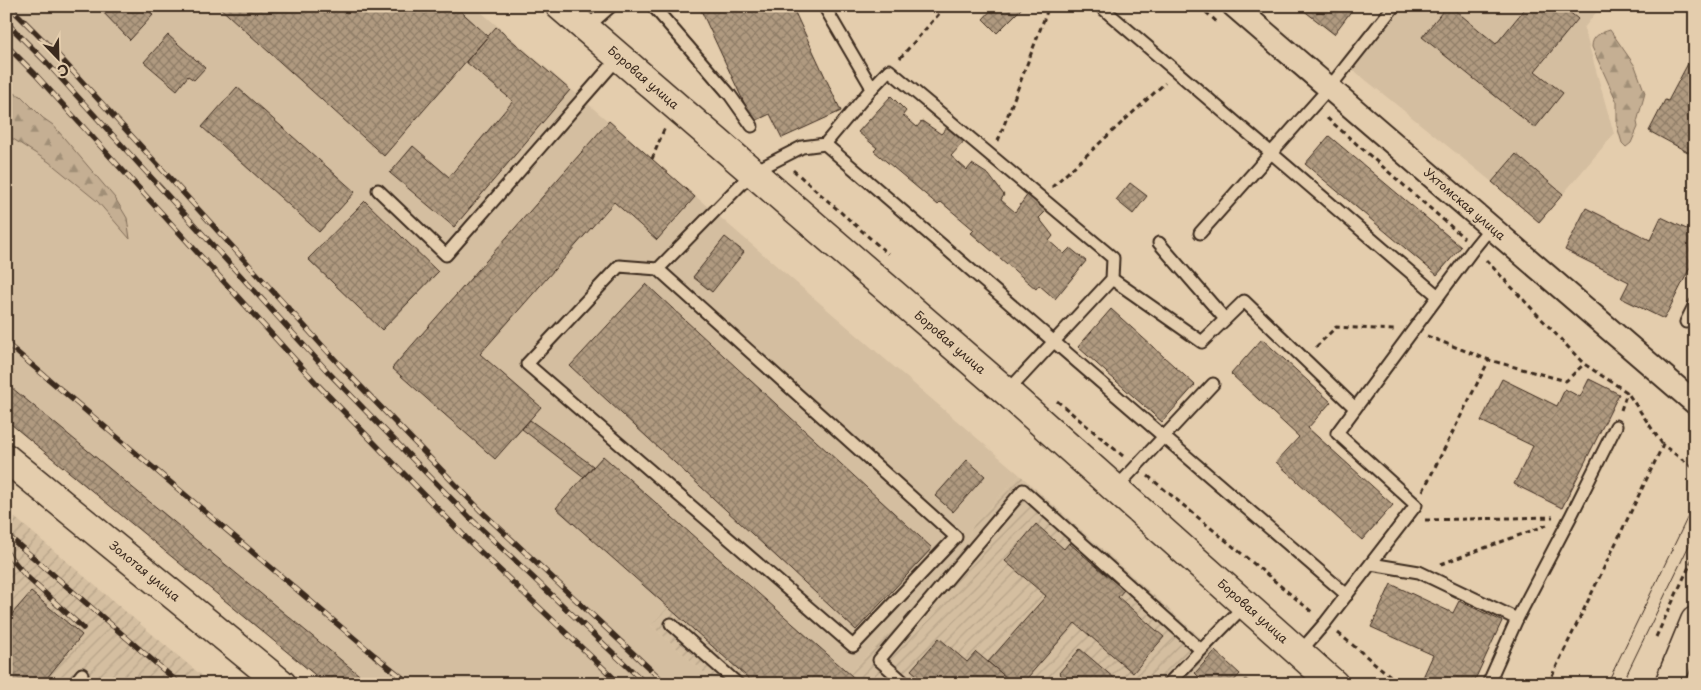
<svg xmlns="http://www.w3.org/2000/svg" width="1701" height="690" font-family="'Playpen Sans',sans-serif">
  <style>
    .built { fill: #d4bea0 }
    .industrial { fill: url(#industrial-furrows) }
    .forest { fill: url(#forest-firs); stroke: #806c58 }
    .building { fill: url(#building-cross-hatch); stroke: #3b2a1e }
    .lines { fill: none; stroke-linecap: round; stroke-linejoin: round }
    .service-casing { stroke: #3b2a1e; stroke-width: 15 }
    .minor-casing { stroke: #3b2a1e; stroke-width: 26 }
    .tertiary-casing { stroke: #3b2a1e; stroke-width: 31 }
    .secondary-casing { stroke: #3b2a1e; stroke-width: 31 }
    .path { stroke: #3b2a1e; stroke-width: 3; stroke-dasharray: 5 4; stroke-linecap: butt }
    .service { stroke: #e4cdad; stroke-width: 11 }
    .minor { stroke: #e4cdad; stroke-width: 22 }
    .tertiary { stroke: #e4cdad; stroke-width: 28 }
    .secondary { stroke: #e4cdad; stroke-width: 28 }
    .tram { stroke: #3b2a1e; stroke-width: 1 }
    .rail-casing { stroke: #3b2a1e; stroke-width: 5.5 }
    .rail { stroke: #e4cdad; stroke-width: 4; stroke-dasharray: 11; stroke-linecap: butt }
    .labels { text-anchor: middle; stroke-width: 4; stroke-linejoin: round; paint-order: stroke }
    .street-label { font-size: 12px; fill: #3b2a1e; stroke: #e4cdad }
  </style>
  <defs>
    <pattern id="industrial-furrows" width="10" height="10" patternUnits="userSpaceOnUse" patternTransform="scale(1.25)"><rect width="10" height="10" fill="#d4bea0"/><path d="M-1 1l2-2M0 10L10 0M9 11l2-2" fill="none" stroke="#b7a389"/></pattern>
    <pattern id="forest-firs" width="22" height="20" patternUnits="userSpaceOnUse" patternTransform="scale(1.25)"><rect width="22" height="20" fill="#c5af93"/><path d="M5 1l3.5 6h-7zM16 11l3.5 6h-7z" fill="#a18f77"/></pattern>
    <pattern id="building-cross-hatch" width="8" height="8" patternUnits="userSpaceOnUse" patternTransform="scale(1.25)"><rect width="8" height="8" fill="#b09a80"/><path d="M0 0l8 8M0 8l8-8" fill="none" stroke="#907e68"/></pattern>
  </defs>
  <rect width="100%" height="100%" fill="#e4cdad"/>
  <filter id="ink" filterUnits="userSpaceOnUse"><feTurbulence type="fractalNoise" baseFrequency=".02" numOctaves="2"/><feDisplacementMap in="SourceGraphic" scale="10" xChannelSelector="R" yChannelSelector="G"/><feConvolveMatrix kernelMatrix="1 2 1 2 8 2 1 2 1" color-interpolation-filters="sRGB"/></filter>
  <g filter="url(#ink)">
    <!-- built -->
    <g class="built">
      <path d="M6,6H474L1020,475L974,524L962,549L850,674L716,556L651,625L717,684H370L6,383Z"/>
      <path d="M1384,6H1601L1584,28L1614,134L1563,194L1516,154L1492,182L1341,60Z"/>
    </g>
    <!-- industrial -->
    <g class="industrial">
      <path d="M1020,475L1252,684H717L651,625L716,556L850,674L962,549L974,524Z"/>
      <path d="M6,510L172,651L212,684H6Z"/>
    </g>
    <!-- forest -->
    <g class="forest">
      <path d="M1610,30L1635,66L1645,93L1637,122L1638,127L1631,143L1626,147L1622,143L1617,126V102L1592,47C1592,36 1600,33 1610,30Z"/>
      <path d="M6,90L21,96L43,118L53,125L115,198L127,218L130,239L97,201L49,162L10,137L6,131Z"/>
    </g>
    <!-- building -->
    <g class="building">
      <path d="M97,6H143L153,15L130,40Z"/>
      <path d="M218,6H455L488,36L384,156Z"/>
      <path d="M699,6H792L841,111L782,138L770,114L753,122Z"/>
      <path d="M995,6H1024L997,33L983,19Z"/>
      <path d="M1298,6H1355L1334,34Z"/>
      <path d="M1447,6H1450L1496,44L1527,6H1562L1578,19L1535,71L1563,93L1535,128L1422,37Z"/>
      <path d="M496,27L570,90L454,227L390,173L413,146L449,177L513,101L466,62Z"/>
      <path d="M168,35L205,68L194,80L188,76L177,90L144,62Z"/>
      <path d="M1695,45V156L1649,131L1665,100L1668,101L1692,56L1689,55Z"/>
      <path d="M237,87L355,192L319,232L202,127Z"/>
      <path d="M891,96L906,111L903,115L917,127L922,121L941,134L949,125L966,139L951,156L967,170L972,164L989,175L1004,195L1001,200L1015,212L1028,194L1046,211L1039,218L1053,236L1049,241L1064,254L1070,248L1086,261L1055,299L1039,285L1036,289L971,233L974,230L941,202L938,205L874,151L877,148L858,132Z"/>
      <path d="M609,121L695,197L657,240L614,202L480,354L541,407L495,459L392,368Z"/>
      <path d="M1329,136L1461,247L1437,275L1305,164Z"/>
      <path d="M1516,154L1563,194L1539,222L1492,182Z"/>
      <path d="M1130,183L1147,196L1133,214L1116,200Z"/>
      <path d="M365,201L438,272L382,330L308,259Z"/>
      <path d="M1586,208L1650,240L1661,217L1695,233V258L1664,319L1621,298L1629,282L1565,250Z"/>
      <path d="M725,237L744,252L712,292L693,277Z"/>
      <path d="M646,284L932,548L856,630L570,366Z"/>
      <path d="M1111,309L1195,385L1162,422L1078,347Z"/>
      <path d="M1262,339L1331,402L1308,428L1393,505L1362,540L1276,462L1299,437L1231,374Z"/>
      <path d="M1502,379L1557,406L1565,389L1580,397L1589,379L1619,394L1562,508L1514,484L1533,446L1481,421Z"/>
      <path d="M6,383L370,684H326L6,420Z"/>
      <path d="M530,420L593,466L584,477L522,429Z"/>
      <path d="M603,456L716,556L861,684H755L556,508Z"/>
      <path d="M967,460L985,476L953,512L935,496Z"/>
      <path d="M1036,524L1064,549L1069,543L1124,590L1118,597L1164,637L1133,673L1075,623L1022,684H1014L988,662L1046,596L1005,561Z"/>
      <path d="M1391,584L1453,613L1459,601L1502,621L1473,684H1420L1433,655L1371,627Z"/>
      <path d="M31,592L82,635L42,684H6V621Z"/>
      <path d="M939,638L967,662L976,652L1014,684H928L911,670Z"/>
      <path d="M1080,649L1121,684H1071L1059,673Z"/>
      <path d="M1215,651L1240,674L1231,684H1206L1195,673Z"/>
      <path d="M1246,679L1252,684H1241Z"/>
    </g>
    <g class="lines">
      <!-- service casing -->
      <g class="service-casing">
        <g id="service">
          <path d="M653,6L730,95L752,126"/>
          <path d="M824,6L872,88"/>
          <path d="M1100,6L1438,296"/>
          <path d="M586,28L611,6"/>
          <path d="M825,144L1347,595"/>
          <path d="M378,190L446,255L619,57"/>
          <path d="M1200,233L1329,88L1394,6"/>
          <path d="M1159,243L1225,319"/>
          <path d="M658,269L956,537L853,646L527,364L619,266L658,269L753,172L802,147L825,144L872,88L889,70L1113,258L1112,279L1007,392"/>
          <path d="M1112,279L1202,342L1244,301L1355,408"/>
          <path d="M1686,322L1695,304"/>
          <path d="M1115,489L1213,384"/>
          <path d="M1371,564L1419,572L1517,619L1571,516L1616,426"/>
          <path d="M671,624L738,684"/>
          <path d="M1299,653L1325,623L1416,505L1337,433L1474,248L1491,227"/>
          <path d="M74,684L82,674"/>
          <path d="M906,684L879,660L1023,490L1201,650"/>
          <path d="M1168,684L1245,605"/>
          <path d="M1488,684L1517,619"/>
        </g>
      </g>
      <!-- minor casing -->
      <g class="minor-casing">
        <g id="minor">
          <path id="s1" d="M1234,6L1695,403"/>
        </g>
      </g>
      <!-- tertiary casing -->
      <g class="tertiary-casing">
        <g id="tertiary">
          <path id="s2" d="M560,6L1007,392L1334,684"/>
          <path id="s3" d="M6,458L282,684"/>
        </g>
      </g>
      <!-- secondary casing -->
      <g class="secondary-casing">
        <path id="secondary" d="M1669,684L1695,621"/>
      </g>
      <!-- path -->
      <g class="path">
        <path d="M1199,6L1217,22"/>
        <path d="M900,58L946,6"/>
        <path d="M1327,118L1464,238"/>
        <path d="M998,141L1049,6"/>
        <path d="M652,159L665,127"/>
        <path d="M793,170L888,254"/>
        <path d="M1052,187L1165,83"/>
        <path d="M1486,260L1584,364L1627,392L1663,445"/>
        <path d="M1427,336L1489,360"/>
        <path d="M1316,347L1336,327L1394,330"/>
        <path d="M1057,401L1123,456"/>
        <path d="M1621,410L1627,392"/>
        <path d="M1148,476L1312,612"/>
        <path d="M1423,491L1489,360L1566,381L1584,364"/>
        <path d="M1425,520L1553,517"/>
        <path d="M1441,564L1547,525"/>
        <path d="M1338,633L1400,684"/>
        <path d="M1656,637L1695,554"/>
        <path d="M1548,684L1663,445L1695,469"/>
      </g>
      <!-- service -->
      <use href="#service" class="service"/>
      <!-- minor -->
      <use href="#minor" class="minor"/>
      <!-- tertiary -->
      <use href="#tertiary" class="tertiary"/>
      <!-- secondary -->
      <use href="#secondary" class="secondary"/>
      <!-- tram -->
      <g class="tram">
        <path d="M1607,684L1695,502"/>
        <path d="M1622,684L1695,533"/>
      </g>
      <!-- rail casing -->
      <g class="rail-casing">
        <g id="rail">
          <path d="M9,6L57,54L339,364L481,511L666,684"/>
          <path d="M6,22L47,63L329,373L472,520L646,684"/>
          <path d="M6,45L35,74L317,384L469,541L620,684"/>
          <path d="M6,343L374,655L410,684"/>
          <path d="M6,534L180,684"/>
          <path d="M6,552L26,576L83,628"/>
        </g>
      </g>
      <!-- rail -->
      <use href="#rail" class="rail"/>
    </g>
  </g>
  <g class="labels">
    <!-- street labels -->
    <g class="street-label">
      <text dy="4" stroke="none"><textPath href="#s2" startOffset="110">Боровая улица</textPath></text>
      <text dy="4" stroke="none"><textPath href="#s1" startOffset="304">Ухтомская улица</textPath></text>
      <text dy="4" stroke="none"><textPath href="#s2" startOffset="515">Боровая улица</textPath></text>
      <text dy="4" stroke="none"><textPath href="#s3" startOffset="179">Золотая улица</textPath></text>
      <text dy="4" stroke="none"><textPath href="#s2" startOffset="920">Боровая улица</textPath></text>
    </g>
  </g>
  <!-- margin -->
  <rect width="1701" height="690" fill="none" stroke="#e4cdad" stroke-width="25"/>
  <rect x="12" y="12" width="1676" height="665" fill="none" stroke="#3b2a1e" stroke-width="2" filter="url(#ink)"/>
  <!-- north arrow -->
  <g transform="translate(58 58) rotate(157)" stroke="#e4cdad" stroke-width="4" paint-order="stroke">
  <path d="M0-4L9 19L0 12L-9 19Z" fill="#3b2a1e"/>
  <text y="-8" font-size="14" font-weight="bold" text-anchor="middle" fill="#3b2a1e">С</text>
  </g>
</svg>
